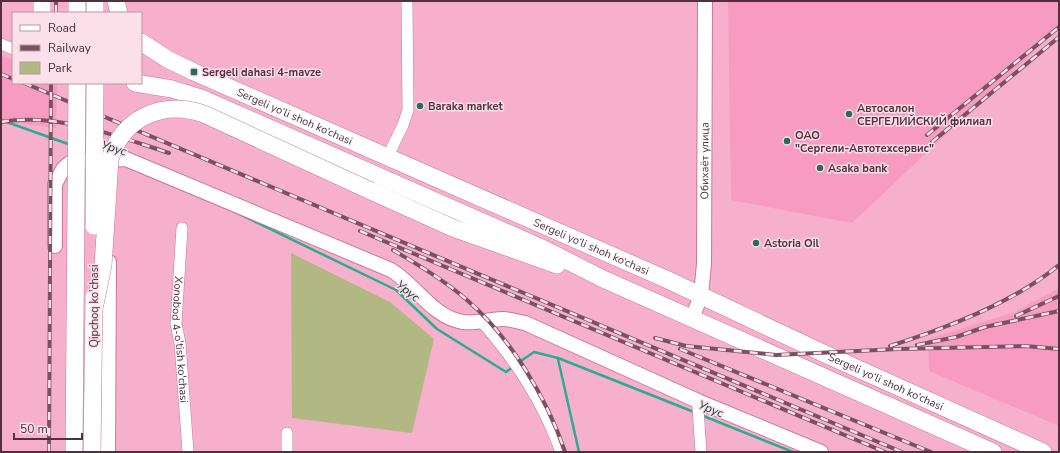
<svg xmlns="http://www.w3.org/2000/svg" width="1060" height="453" font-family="'Nunito Sans',sans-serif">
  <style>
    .built { fill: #f79bc1 }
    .green { fill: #b1b883 }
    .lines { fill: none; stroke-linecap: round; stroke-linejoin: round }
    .stream { stroke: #2bab8f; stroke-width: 2.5 }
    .minor-casing { stroke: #c9789a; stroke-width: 12 }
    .tertiary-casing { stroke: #c9789a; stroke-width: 16 }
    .primary-casing { stroke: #c9789a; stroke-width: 18 }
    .minor { stroke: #fff; stroke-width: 11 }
    .tertiary { stroke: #fff; stroke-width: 14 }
    .primary { stroke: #fff; stroke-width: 17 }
    .rail-casing { stroke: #7b5061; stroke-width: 4 }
    .rail { stroke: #fbdfe9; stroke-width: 2.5; stroke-dasharray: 8; stroke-linecap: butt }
    .primary-bridge-casing { stroke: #c9789a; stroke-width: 18; stroke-linecap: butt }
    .primary-bridge { stroke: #fff; stroke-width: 17 }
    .poi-dot { fill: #296b5a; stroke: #fbdfe9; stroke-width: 1.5 }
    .labels { text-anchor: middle; stroke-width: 3; stroke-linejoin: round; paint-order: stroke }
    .poi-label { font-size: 11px; font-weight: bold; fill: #512f3d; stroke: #fbdfe9; text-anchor: start }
    .street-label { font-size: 11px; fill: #512f3d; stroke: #fbdfe9 }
    .water-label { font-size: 12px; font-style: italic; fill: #083f33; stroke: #fbdfe9 }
  </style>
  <rect width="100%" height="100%" fill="#f6b0cb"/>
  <!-- built -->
  <g class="built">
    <path d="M728,1H1059V28L852,223L731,200Z"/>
    <path d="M1,55L13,60V83H57L56,128L9,122L1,123Z"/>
    <path d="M1059,288V426L929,371L928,339L1015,312Z"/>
  </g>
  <!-- green -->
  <path class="green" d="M291,253L390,302L434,339L412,433L292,418Z"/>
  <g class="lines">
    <!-- stream -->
    <g class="stream">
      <path d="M1,120L71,145"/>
      <path d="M233,211L396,290L437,329L506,372L513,367"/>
      <path d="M558,359L579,452"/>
      <path d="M518,363L534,352L558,358L694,412"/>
      <path d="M701,415L793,452"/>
    </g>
    <!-- minor casing -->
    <g class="minor-casing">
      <g id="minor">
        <path d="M1,44L13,49"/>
        <path d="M387,158L403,125L408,110L407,1"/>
        <path id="s1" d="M182,228L176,324L180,343L188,452"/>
        <path d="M482,322C518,364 542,400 561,452"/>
        <path d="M700,402L698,408L701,452"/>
        <path d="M287,433V452"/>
      </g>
    </g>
    <!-- tertiary casing -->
    <g class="tertiary-casing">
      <g id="tertiary">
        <path d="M55,246V184L63,169L71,162L126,159L391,270C416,285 432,317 463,322C477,324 490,319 503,319C510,319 518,322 525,323L700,402L821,452"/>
        <path id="s2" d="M692,319L701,295L704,264L705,1"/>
        <path d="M108,452L109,262"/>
      </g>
    </g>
    <!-- primary casing -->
    <g class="primary-casing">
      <g id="primary">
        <path d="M42,1V13"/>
        <path d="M116,1L119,13"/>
        <path d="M77,13V1"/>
        <path d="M95,13V1"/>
        <path id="s3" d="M141,42L169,60L194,72L668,280L825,354L1043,452"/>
        <path d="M135,83L172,89L201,98L544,249L601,278L993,452"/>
        <path d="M371,191L453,228L557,265"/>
      </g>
    </g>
    <!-- minor -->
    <use href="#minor" class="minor"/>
    <!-- tertiary -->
    <use href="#tertiary" class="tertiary"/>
    <!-- primary -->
    <use href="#primary" class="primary"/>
    <!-- rail casing -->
    <g class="rail-casing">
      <g id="rail">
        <path d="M56,13V1"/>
        <path d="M1,74L13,79"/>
        <path d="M24,83L902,452"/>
        <path d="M1,122C57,112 116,136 169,153"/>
        <path d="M927,135L1059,27"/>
        <path d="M932,142L1059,37"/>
        <path d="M360,231L885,452"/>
        <path d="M393,250C418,265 444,280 467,300C510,337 547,398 565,452"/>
        <path d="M1016,316L1059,296"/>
        <path d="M655,338L686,346L776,355L898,349L1025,346L1059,349"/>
        <path d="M917,345L956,337L985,327L1059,311"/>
        <path d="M890,346C947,328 1013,303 1059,265"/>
        <path d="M680,349L931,452"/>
        <path d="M49,452L51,83"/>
      </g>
    </g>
    <!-- rail -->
    <use href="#rail" class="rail"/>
    <!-- primary-bridge casing -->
    <g class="primary-bridge-casing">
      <g id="primary-bridge">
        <path d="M94,226L95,83"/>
        <path d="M94,309L103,266L110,159C123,117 163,100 204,114L371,191"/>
        <path d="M74,452L77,83"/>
        <path d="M92,452L94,298"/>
      </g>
    </g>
    <!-- primary-bridge -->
    <use href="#primary-bridge" class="primary-bridge"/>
  </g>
  <!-- markers -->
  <g class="poi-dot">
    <rect x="190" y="68" width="8" height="8" rx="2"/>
    <circle cx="420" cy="106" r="4"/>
    <circle cx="849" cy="114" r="4"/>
    <circle cx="787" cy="141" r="4"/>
    <circle cx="820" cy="168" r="4"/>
    <circle cx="756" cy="243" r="4"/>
  </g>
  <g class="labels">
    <!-- poi labels -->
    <g class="poi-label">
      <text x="202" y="76">Sergeli dahasi 4-mavze</text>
      <text x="428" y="110">Baraka market</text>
      <text x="857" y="112">Автосалон<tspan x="857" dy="13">СЕРГЕЛИЙСКИЙ филиал</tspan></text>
      <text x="795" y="139">ОАО<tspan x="795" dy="13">"Сергели-Автотехсервис"</tspan></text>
      <text x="828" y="172">Asaka bank</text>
      <text x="764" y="247">Astoria Oil</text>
    </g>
    <!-- street labels -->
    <g class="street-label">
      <text dy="4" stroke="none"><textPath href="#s3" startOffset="171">Sergeli yo‘li shoh ko‘chasi</textPath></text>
      <text dy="4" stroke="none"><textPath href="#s2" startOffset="160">Обихаёт улица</textPath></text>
      <text dy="4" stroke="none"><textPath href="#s3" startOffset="495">Sergeli yo‘li shoh ko‘chasi</textPath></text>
      <text transform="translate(94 306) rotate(-90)" y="4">Qipchoq ko'chasi</text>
      <text dy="4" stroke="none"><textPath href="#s1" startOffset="112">Xonobod 4-o'tish ko'chasi</textPath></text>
      <text dy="4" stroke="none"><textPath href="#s3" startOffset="819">Sergeli yo‘li shoh ko‘chasi</textPath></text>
    </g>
    <!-- water labels -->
    <g class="water-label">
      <text transform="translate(114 148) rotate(17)" y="4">Урус</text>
      <text transform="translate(408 291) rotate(39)" y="4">Урус</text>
      <text transform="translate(711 409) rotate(22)" y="4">Урус</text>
    </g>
  </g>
  <!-- border -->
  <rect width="1060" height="453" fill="none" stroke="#512f3d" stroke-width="4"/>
  <!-- legend -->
  <rect x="12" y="12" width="130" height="72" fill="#fbdfe9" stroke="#b799a4"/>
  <rect x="20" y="25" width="20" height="6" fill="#ffffff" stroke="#b799a4"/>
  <text x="48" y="32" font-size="12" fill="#512f3d">Road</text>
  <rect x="20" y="45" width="20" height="6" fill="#7b5061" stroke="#b799a4"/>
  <text x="48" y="52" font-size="12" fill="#512f3d">Railway</text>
  <rect x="20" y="62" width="20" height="12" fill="#b1b883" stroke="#b799a4"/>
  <text x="48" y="72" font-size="12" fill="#512f3d">Park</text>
  <!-- scale -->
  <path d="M14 433v6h68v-6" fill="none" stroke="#512f3d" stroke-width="2"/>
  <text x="20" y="433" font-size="12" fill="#512f3d" stroke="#fbdfe9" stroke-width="3" paint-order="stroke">50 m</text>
</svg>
